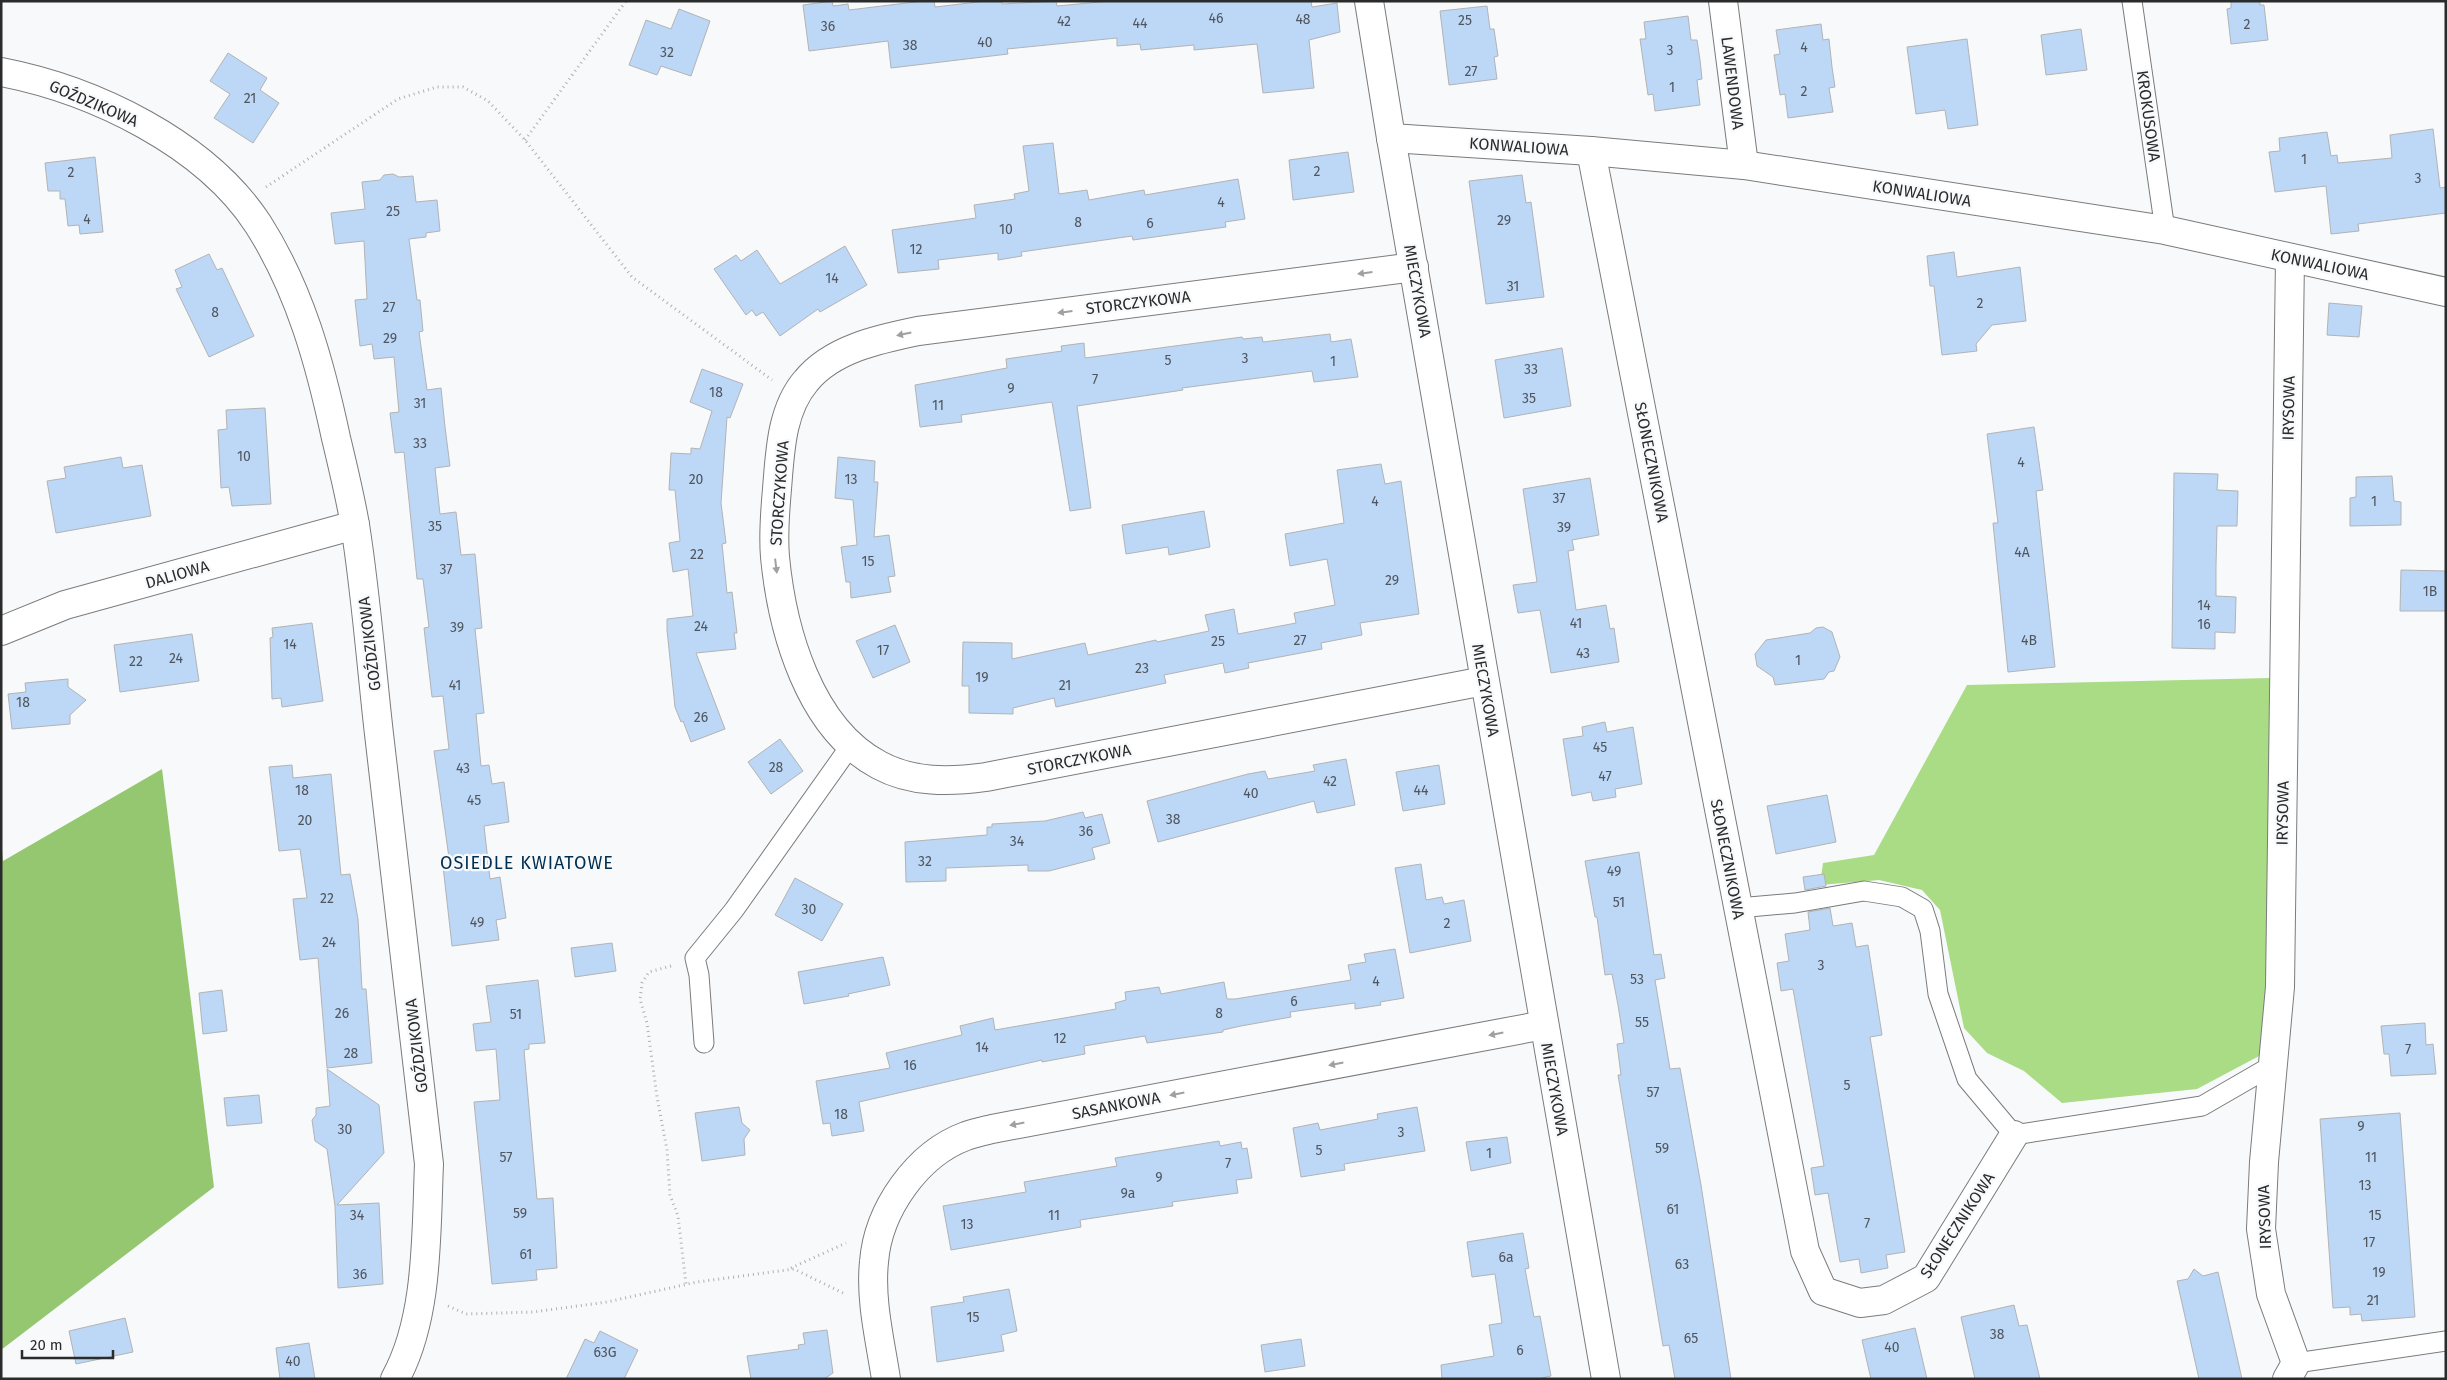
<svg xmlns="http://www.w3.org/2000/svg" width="2447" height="1380" font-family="'Fira Sans',sans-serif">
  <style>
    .green { fill: #a9dc85 }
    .forest { fill: #94c770 }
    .building { fill: #bdd7f6; stroke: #b2b3b5 }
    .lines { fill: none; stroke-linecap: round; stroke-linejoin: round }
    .lane-casing { stroke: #7a7b7c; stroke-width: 21 }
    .street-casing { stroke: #7a7b7c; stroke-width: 30 }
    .path { stroke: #afb0b1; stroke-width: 3; stroke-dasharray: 1 4; stroke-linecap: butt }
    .lane { stroke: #fff; stroke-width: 19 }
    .street { stroke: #fff; stroke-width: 28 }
    .oneway { fill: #9fa0a0 }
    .labels { text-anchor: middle; stroke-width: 4.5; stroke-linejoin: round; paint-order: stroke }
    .number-label { font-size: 14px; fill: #4f565e }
    .street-label { font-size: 16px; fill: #2a2b2b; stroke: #f8f9fb }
    .neighbourhood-label { font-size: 18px; letter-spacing: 1px; fill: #002e51; stroke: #f8f9fb }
  </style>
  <rect width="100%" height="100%" fill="#f8f9fb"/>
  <!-- green -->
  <path class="green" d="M2271,678L2269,959L2261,1055L2197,1089L2062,1103L2024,1071L1987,1053L1964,1028L1940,910L1922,890L1879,880L1820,885L1823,863L1874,855L1967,685Z"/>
  <!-- forest -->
  <path class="forest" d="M162,769L214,1187L1,1350V840L3,861Z"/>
  <!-- building -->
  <g class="building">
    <path d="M832,1L833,6L848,4L849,10L923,1H934L935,7L986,1H1002V4L1056,1L1057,6L1110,1H1311L1312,7L1337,3L1340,32L1309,40L1314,88L1263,93L1257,44L1194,50V45L1141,50L1140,44L1117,46V38L1007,49L1008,54L891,68L888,41L809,51L803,5Z"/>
    <path d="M2231,1H2260V5H2264L2268,40L2231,44L2227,9L2231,8Z"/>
    <path d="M1487,6L1490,29H1494L1498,56L1494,57L1497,79L1449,85L1440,11Z"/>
    <path d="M679,9L710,21L691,76L661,66L657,75L629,65L646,20L671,29Z"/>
    <path d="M1688,16L1691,40H1697L1700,60L1702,79L1697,80L1700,105L1655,111L1653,94L1648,95L1640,39H1646L1644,22Z"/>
    <path d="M1821,24L1823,40L1829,39L1832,67L1835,87L1829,88L1833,112L1788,118L1785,94L1780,95L1774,55L1780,54L1776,30Z"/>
    <path d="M2081,29L2087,70L2046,75L2041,35Z"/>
    <path d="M1967,39L1978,125L1948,129L1945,110L1916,114L1907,47Z"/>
    <path d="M228,53L267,78L260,90L279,103L253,143L214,118L230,94L210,81Z"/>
    <path d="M2433,129L2440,188L2446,187V213L2358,224L2359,231L2331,234L2326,186L2275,192L2269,152L2280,151L2279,138L2327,132L2331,156L2337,155L2338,163L2392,158L2390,135Z"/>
    <path d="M1053,143L1059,194L1087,190L1089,200L1144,190L1145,195L1238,179L1245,219L1225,222L1226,227L1133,240L1132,236L1021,252L1022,256L998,260V253L938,260L939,269L898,273L892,230L976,218L974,205L1015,199L1014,194L1029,191L1023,146Z"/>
    <path d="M1348,152L1354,192L1293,200L1289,160Z"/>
    <path d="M95,157L103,232L80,234L79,225L68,226L65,199H60V191H48L45,163Z"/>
    <path d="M393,174L399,177L413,176L416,202L437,200L440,231L426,233V237L409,239L417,300H420L423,331L419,332L427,390L441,388L445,427L450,466L435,468L440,514L456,512L461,555L475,554L482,628L475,629L484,713L476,714L481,766L489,765L492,784L504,782L509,822L484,826L490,879L500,877L506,918L496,920L499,940L452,946L443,866L450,865L434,751L449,749L443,696L432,697L424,628L429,627L423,579H417L404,452L395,453L390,413L399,412L394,357L374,359L372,344L360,346L355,300L367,299L364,241L335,244L331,213L365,209L362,182L380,180L384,175Z"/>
    <path d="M1522,175L1526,203L1531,202L1544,297L1486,304L1469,181Z"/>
    <path d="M845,246L867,285L820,312L818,309L780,336L763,312L756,316L752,310L746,315L714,269L736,255L741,261L757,250L780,284Z"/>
    <path d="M1954,252L1957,277L2020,267L2026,321L1992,325L1976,344L1977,351L1942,355L1934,286H1930L1927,256Z"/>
    <path d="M209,254L217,270L222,268L254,336L209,357L176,289L182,287L175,270Z"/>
    <path d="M2329,303L2362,306L2359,337L2327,335Z"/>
    <path d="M1330,334L1331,342L1351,339L1358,377L1314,382L1312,371L1182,388L1183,390L1077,406L1091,508L1070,511L1052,402L961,415L962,422L920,427L915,385L1007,368L1006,359L1062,351L1061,346L1084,343L1085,358L1242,337L1243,339L1262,337L1263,342Z"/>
    <path d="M1562,348L1571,406L1504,418L1495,360Z"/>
    <path d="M702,369L743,384L730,418L727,417L721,503L726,543L722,544L727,593L732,592L737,633H734L736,649L696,653L725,729L691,742L683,721L681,722L675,707L667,630V619L693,616L688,569L673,572L669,543L680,541L675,490H669L671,453L691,454V448L700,449L712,411L690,402Z"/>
    <path d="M265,408L271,504L232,506L229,487L221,488L218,430L227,429L226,410Z"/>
    <path d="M2034,427L2043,490L2036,491L2055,667L2008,672L1993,523H1998L1987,434Z"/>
    <path d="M121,457L123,468L142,465L151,516L56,533L47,481L66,478L64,467Z"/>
    <path d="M838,457L875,461L874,482H878L874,537L889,535L895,576L888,577L891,592L851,598L850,582H846L841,547L857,545L853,500L835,498Z"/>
    <path d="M1381,464L1385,484L1401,481L1419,614L1360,623L1362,635L1321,643L1322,649L1248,663L1249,668L1225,673L1223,663L1164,675L1166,683L1056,707L1054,698L1013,708V714L969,713V686H962L963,642L1012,643V659L1085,643L1088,655L1156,640L1157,642L1209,631L1205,615L1234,609L1238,634L1296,623L1294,613L1335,605L1327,559L1290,566L1285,534L1344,523L1337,470Z"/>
    <path d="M2174,473L2218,474L2217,490L2238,491L2237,526H2217L2216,566V596L2236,597L2235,633L2215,632V649L2172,648Z"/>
    <path d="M2392,476L2394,501L2401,502V525L2350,526V498L2356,497V477Z"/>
    <path d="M1590,478L1599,535L1572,540L1574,550L1568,551L1576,610L1606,605L1610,629L1614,628L1619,662L1551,673L1540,610L1518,613L1513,585L1537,582L1523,489Z"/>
    <path d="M1204,511L1210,547L1169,555L1168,547L1126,554L1122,525Z"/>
    <path d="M2401,570L2446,571V611H2400Z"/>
    <path d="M312,623L323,701L282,707L281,698L272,699L270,638L273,637L272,628Z"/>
    <path d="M895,625L910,662L873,678L856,641Z"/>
    <path d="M1823,627L1832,632L1840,657L1834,671L1829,672L1824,679L1775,685L1773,677L1757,666L1755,654L1766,640L1810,633L1816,628Z"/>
    <path d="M192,634L199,681L120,692L114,645Z"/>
    <path d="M68,679V687L86,700L70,715V724L12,729L8,694L26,692L25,683Z"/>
    <path d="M1605,722L1607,732L1633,727L1642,784L1615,789L1616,797L1593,801L1591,792L1572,796L1563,739L1583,736L1582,727Z"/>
    <path d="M780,739L803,771L771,794L748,762Z"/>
    <path d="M1346,759L1355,805L1317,813L1314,801L1158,842L1147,801L1248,774L1265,771L1268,779L1315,771L1313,765Z"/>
    <path d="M292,765L293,778L331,774L341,875L350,874L358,919L362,989H366L372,1063L327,1068L318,958L300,960L293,899L307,898L300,849L279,851L269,767Z"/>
    <path d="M1439,765L1445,804L1403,811L1396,772Z"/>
    <path d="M1827,795L1836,842L1776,854L1767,806Z"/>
    <path d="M1083,812L1085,818L1102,814L1110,843L1092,848L1095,859L1049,871H1028V865L946,868V881L906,882L905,842L987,835V827H992V824L1045,821Z"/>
    <path d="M1639,852L1654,955L1661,954L1665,978L1655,980L1670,1069L1680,1068L1701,1185L1731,1379H1675L1669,1345L1663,1346L1618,1075H1621L1617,1044L1624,1043L1618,1005L1612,974L1605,975L1597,917H1595L1585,861Z"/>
    <path d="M1421,864L1426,900L1442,897L1444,904L1464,900L1471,941L1410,953L1395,868Z"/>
    <path d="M1824,874L1826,886L1805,890L1803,877Z"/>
    <path d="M795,878L843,904L822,941L775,915Z"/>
    <path d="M1830,908L1833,926L1852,923L1856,947L1868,945L1882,1035L1870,1037L1905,1252L1886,1255L1888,1268L1861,1273L1859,1259L1840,1262L1828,1193L1815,1195L1811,1168L1824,1166L1793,989L1781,991L1777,963L1789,961L1785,934L1810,930L1808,912Z"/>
    <path d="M612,943L616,971L575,977L571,948Z"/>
    <path d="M1395,949L1404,998L1380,1002L1381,1005L1355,1009V1003L1290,1012L1291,1017L1241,1026L1223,1030V1032L1147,1043L1145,1036L1084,1046L1085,1054L1042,1062V1060L859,1102L864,1131L832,1136L830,1123L823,1124L816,1081L890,1068L886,1053L962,1035L960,1026L993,1018L995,1030L1116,1009L1115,1003L1126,1000L1125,992L1159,987L1161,994L1224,982L1227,999H1235L1351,980L1348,965L1366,962L1364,954Z"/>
    <path d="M883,957L890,985L848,994L849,996L804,1004L798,972Z"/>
    <path d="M538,980L545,1043L529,1044V1049L524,1050L537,1199L553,1198L557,1268L536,1270L537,1280L492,1284L474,1102L500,1100L496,1049L476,1051L473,1024L491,1022L486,986Z"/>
    <path d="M222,990L227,1031L203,1034L199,993Z"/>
    <path d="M2425,1023L2426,1045L2433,1044L2436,1074L2391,1076L2389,1054H2384L2381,1026Z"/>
    <path d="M327,1069L379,1105L384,1153L337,1205L379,1203L383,1284L338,1288L335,1206L327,1149L315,1141L312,1120L316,1115V1108L330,1106Z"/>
    <path d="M259,1095L262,1123L227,1126L224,1098Z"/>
    <path d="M739,1107L742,1123L750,1130L744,1139L745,1155L702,1161L695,1113Z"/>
    <path d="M1417,1107L1425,1151L1344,1164L1345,1170L1301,1177L1293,1128L1318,1123L1320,1130L1378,1119L1377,1114Z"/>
    <path d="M2400,1113L2415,1317L2362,1321L2361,1314L2350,1315V1307L2333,1308L2320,1119Z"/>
    <path d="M1507,1137L1511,1163L1471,1171L1466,1142Z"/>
    <path d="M1219,1141L1220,1146L1241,1142L1242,1149L1247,1148L1252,1178L1236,1180L1238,1193L1172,1202L1173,1206L1080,1220L1081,1227L951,1250L943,1206L1026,1192L1024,1182L1117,1166L1115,1158Z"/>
    <path d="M1523,1233L1529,1268L1525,1269L1534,1317L1540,1316L1551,1376L1538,1379H1442L1441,1365L1494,1356L1489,1325L1502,1323L1495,1274L1472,1277L1467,1242Z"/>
    <path d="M2194,1269L2203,1276L2218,1272L2242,1379H2199L2177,1281L2188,1279Z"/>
    <path d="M1009,1289L1017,1331L1001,1335L1004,1351L937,1362L931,1307L964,1302L963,1297Z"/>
    <path d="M2014,1305L2019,1326L2027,1325L2040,1379H1975L1961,1317Z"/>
    <path d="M125,1318L133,1352L76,1364L69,1331Z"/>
    <path d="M1915,1328L1927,1379H1871L1862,1340Z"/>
    <path d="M827,1330L833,1373L824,1379H751L747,1356L799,1349L798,1345L805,1344L803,1333Z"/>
    <path d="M600,1331L638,1350L624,1379H566L585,1339L594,1343Z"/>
    <path d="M1301,1339L1305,1366L1265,1372L1261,1345Z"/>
    <path d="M309,1343L315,1379H280L276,1348Z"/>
  </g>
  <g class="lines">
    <!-- lane casing -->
    <g class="lane-casing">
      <g id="lane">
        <path d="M2132,1L2165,230"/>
        <path d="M1738,908L1795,903L1864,891L1902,897L1923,909L1930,931L1938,994L1967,1079L2014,1135L2202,1106L2273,1065"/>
        <path d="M704,1043L699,975L695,958L734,910L851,745"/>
        <path d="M2296,1363L2446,1341"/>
      </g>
    </g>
    <!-- street casing -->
    <g class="street-casing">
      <g id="street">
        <path d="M1369,1L1391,138L1606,1379"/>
        <path d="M1723,1L1744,165"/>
        <path d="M1,72C94,90 205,143 258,224C300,290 320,363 336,438C343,467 350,496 355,525C366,594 371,664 379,734C396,877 413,1020 429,1164C426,1232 429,1318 395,1379"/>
        <path d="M1391,138L1591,151L1744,165L2165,230L2446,292"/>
        <path d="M1591,151L1805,1251L1823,1291L1860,1303L1884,1300L1926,1278L2014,1135"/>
        <path d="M1414,267L918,331C879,339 832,349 806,381C781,410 780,453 777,489C775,511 773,534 775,557C782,630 809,728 879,765C912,783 950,782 986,777L1484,681"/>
        <path d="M1,631L65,605L355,525"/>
        <path d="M886,1379C880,1340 870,1300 874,1262C878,1210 917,1154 966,1136C975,1133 984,1131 992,1129L1544,1025"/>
        <path d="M2287,1379L2296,1363L2271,1294L2261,1229L2264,1162L2280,987L2290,258"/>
      </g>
    </g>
    <!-- path -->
    <g class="path">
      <path d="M525,140L626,1"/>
      <path d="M266,187L398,99L437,87H463L488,101L525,140L632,277L772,380"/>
      <path d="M671,966L649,972L642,983L640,999L647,1023L657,1097L667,1150L670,1195L678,1216L686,1284"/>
      <path d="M791,1268L846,1243"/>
      <path d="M448,1306L466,1314L533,1312L607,1302L697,1282L794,1269L845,1294"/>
    </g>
    <!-- lane -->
    <use href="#lane" class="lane"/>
    <!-- street -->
    <use href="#street" class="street"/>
  </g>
  <!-- one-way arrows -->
  <defs><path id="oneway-solid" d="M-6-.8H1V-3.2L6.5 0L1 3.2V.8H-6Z" transform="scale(1.25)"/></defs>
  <g class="oneway">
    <use href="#oneway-solid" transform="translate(1365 273) rotate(173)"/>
    <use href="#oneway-solid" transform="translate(1065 312) rotate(173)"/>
    <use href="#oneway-solid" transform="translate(904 334) rotate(168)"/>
    <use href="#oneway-solid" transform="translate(776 566) rotate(83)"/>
    <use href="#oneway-solid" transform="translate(1496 1034) rotate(169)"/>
    <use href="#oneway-solid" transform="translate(1336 1064) rotate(169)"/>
    <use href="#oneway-solid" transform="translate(1177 1094) rotate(169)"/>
    <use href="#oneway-solid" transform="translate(1017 1124) rotate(169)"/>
  </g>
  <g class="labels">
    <!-- number labels -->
    <g class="number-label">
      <text x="1216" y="23">46</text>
      <text x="1303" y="24">48</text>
      <text x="1465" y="25">25</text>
      <text x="1064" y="26">42</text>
      <text x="1140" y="28">44</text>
      <text x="2247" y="29">2</text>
      <text x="828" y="31">36</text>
      <text x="985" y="47">40</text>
      <text x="910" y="50">38</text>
      <text x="1804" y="52">4</text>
      <text x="1670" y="55">3</text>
      <text x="667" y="57">32</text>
      <text x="1471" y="76">27</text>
      <text x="1672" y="92">1</text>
      <text x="1804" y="96">2</text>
      <text x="250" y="103">21</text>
      <text x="2304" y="164">1</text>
      <text x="1317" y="176">2</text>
      <text x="71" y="177">2</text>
      <text x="2418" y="183">3</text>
      <text x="1221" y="207">4</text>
      <text x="393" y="216">25</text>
      <text x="87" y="224">4</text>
      <text x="1504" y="225">29</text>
      <text x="1078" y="227">8</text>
      <text x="1150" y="228">6</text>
      <text x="1006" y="234">10</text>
      <text x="916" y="254">12</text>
      <text x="832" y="283">14</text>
      <text x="1513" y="291">31</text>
      <text x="1980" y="308">2</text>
      <text x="389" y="312">27</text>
      <text x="215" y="317">8</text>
      <text x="390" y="343">29</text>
      <text x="1245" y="363">3</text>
      <text x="1168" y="365">5</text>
      <text x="1333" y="366">1</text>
      <text x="1531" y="374">33</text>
      <text x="1095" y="384">7</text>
      <text x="1011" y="393">9</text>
      <text x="716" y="397">18</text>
      <text x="1529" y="403">35</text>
      <text x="420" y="408">31</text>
      <text x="938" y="410">11</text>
      <text x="420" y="448">33</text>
      <text x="244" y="461">10</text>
      <text x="2021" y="467">4</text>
      <text x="696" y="484">20</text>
      <text x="851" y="484">13</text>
      <text x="1559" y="503">37</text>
      <text x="1375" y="506">4</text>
      <text x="2374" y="506">1</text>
      <text x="435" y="531">35</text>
      <text x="1564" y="532">39</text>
      <text x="2022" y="557">4A</text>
      <text x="697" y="559">22</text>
      <text x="868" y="566">15</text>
      <text x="446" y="574">37</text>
      <text x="1392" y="585">29</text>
      <text x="2430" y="596">1B</text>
      <text x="2204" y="610">14</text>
      <text x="1576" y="628">41</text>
      <text x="2204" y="629">16</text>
      <text x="701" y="631">24</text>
      <text x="457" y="632">39</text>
      <text x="1300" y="645">27</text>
      <text x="2029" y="645">4B</text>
      <text x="1218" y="646">25</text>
      <text x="290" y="649">14</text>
      <text x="883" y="655">17</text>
      <text x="1583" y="658">43</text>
      <text x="176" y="663">24</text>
      <text x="1798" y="665">1</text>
      <text x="136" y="666">22</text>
      <text x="1142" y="673">23</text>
      <text x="982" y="682">19</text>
      <text x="455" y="690">41</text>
      <text x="1065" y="690">21</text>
      <text x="23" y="707">18</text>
      <text x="701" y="722">26</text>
      <text x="1600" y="752">45</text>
      <text x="776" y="772">28</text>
      <text x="463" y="773">43</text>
      <text x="1605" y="781">47</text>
      <text x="1330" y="786">42</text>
      <text x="302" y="795">18</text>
      <text x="1421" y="795">44</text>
      <text x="1251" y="798">40</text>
      <text x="474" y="805">45</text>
      <text x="1173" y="824">38</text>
      <text x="305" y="825">20</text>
      <text x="1086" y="836">36</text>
      <text x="1017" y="846">34</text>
      <text x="925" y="866">32</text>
      <text x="1614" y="876">49</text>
      <text x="327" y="903">22</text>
      <text x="1619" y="907">51</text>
      <text x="809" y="914">30</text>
      <text x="477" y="927">49</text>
      <text x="1447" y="928">2</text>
      <text x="329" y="947">24</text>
      <text x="1821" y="970">3</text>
      <text x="1637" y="984">53</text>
      <text x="1376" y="986">4</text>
      <text x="1294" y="1006">6</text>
      <text x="342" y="1018">26</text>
      <text x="1219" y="1018">8</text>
      <text x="516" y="1019">51</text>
      <text x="1642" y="1027">55</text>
      <text x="1060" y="1043">12</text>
      <text x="982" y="1052">14</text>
      <text x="2408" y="1054">7</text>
      <text x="351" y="1058">28</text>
      <text x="910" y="1070">16</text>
      <text x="1847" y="1090">5</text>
      <text x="1653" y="1097">57</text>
      <text x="841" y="1119">18</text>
      <text x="2361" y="1131">9</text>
      <text x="345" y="1134">30</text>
      <text x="1401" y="1137">3</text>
      <text x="1662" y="1153">59</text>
      <text x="1319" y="1155">5</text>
      <text x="1489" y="1158">1</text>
      <text x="506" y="1162">57</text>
      <text x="2371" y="1162">11</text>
      <text x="1228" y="1168">7</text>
      <text x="1159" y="1182">9</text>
      <text x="2365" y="1190">13</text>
      <text x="1128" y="1198">9a</text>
      <text x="1673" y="1214">61</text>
      <text x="520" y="1218">59</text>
      <text x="357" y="1220">34</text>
      <text x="1054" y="1220">11</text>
      <text x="2375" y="1220">15</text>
      <text x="1867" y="1228">7</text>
      <text x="967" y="1229">13</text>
      <text x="2369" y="1247">17</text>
      <text x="526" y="1259">61</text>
      <text x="1506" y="1262">6a</text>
      <text x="1682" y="1269">63</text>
      <text x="2379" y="1277">19</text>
      <text x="360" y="1279">36</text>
      <text x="2373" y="1305">21</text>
      <text x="973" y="1322">15</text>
      <text x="1997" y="1339">38</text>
      <text x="1691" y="1343">65</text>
      <text x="1892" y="1352">40</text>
      <text x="1520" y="1355">6</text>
      <text x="605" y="1357">63G</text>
      <text x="293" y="1366">40</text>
    </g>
    <!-- street labels -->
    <g class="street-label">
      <text transform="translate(1733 83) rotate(83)" y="6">LAWENDOWA</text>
      <text transform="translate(94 103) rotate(23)" y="6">GOŹDZIKOWA</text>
      <text transform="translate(2149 116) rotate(82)" y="6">KROKUSOWA</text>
      <text transform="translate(1519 146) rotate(4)" y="6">KONWALIOWA</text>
      <text transform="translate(1922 193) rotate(9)" y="6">KONWALIOWA</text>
      <text transform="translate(2320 264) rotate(12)" y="6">KONWALIOWA</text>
      <text transform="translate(1418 291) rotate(80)" y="6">MIECZYKOWA</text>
      <text transform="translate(1138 302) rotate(-7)" y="6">STORCZYKOWA</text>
      <text transform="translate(2288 408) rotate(-89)" y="6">IRYSOWA</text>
      <text transform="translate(1652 462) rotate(79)" y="6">SŁONECZNIKOWA</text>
      <text transform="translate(779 493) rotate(-86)" y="6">STORCZYKOWA</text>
      <text transform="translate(177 574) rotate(-16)" y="6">DALIOWA</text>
      <text transform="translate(369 644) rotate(-97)" y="6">GOŹDZIKOWA</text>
      <text transform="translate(1486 690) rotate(80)" y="6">MIECZYKOWA</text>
      <text transform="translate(1079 759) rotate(-11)" y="6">STORCZYKOWA</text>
      <text transform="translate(2282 813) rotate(-89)" y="6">IRYSOWA</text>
      <text transform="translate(1728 859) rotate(79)" y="6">SŁONECZNIKOWA</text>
      <text transform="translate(416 1046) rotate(-97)" y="6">GOŹDZIKOWA</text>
      <text transform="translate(1555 1089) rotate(80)" y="6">MIECZYKOWA</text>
      <text transform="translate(1116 1105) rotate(-11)" y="6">SASANKOWA</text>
      <text transform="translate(2264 1217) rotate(-92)" y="6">IRYSOWA</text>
      <text transform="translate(1957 1225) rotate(-57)" y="6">SŁONECZNIKOWA</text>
    </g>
    <!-- neighbourhood labels -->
    <g class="neighbourhood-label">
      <text x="527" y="869">OSIEDLE KWIATOWE</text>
    </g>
  </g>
  <!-- border -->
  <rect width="2447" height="1380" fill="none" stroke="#2a2b2b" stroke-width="5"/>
  <!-- scale -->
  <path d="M22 1350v8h91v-8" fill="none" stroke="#2a2b2b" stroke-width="2.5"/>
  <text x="30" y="1350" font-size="15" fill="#2a2b2b" stroke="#f8f9fb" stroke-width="4" paint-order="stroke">20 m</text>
</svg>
